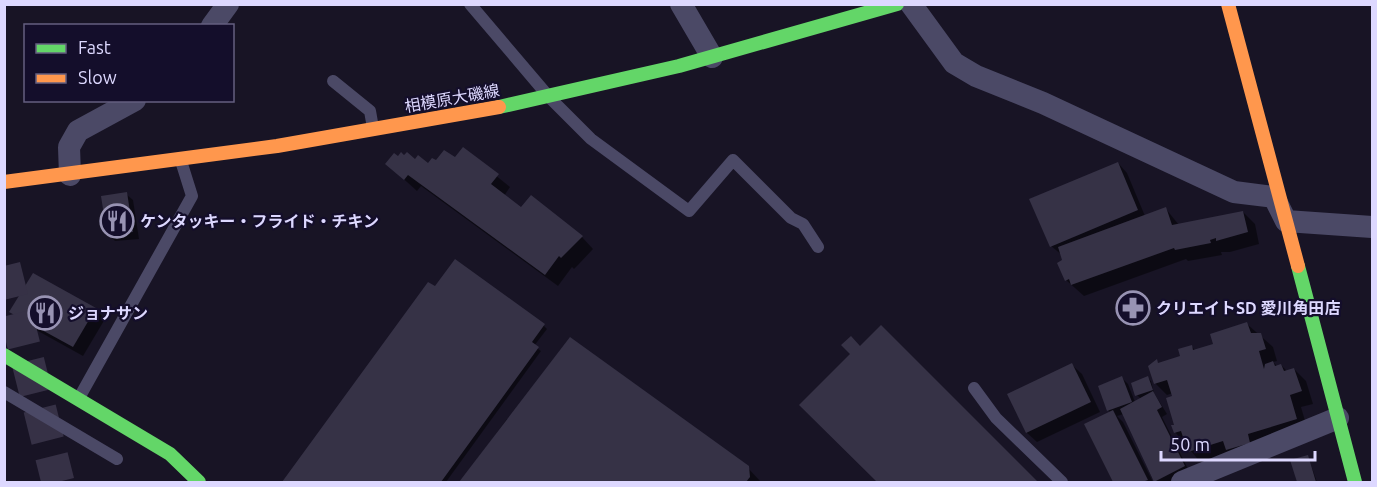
<svg xmlns="http://www.w3.org/2000/svg" width="1377" height="487" font-family="Ubuntu,'Noto Sans JP',sans-serif">
  <style>
    .shadow { fill: #0007 }
    .building { fill: #363246 }
    .lines { fill: none; stroke-linecap: round; stroke-linejoin: round }
    .highway-tunnel { stroke: #363146; stroke-width: 33; stroke-dasharray: 33 16; stroke-linecap: butt }
    .lane { stroke: #4b4966; stroke-width: 12 }
    .street { stroke: #4b4966; stroke-width: 22 }
    .fast { stroke: #63d668; stroke-width: 14 }
    .slow { stroke: #ff974d; stroke-width: 14 }
    .labels { text-anchor: middle; stroke-width: 4.5; stroke-linejoin: round; paint-order: stroke }
    .street-label { font-size: 16px; fill: #ddd8ff; stroke: #140e2b }
    .poi-label { font-size: 16px; font-weight: bold; fill: #ddd8ff; stroke: #140e2b; text-anchor: start }
  </style>
  <rect width="100%" height="100%" fill="#181425"/>
  <!-- shadow -->
  <g class="shadow">
    <path d="M463,149L510,187L504,196L522,209L582,237L593,249L578,265L574,269L572,267L558,286L421,186L417,191L387,164L415,161L428,165L455,159Z"/>
    <path d="M1118,163L1127,173L1145,216L1166,209L1179,225L1243,212L1255,224L1259,244L1230,252H1221L1222,255L1188,261L1186,259L1084,296L1066,280L1062,255L1051,246Z"/>
    <path d="M126,194L133,200L139,239L115,241L108,234Z"/>
    <path d="M429,284L544,326L547,329L534,346L541,351L446,482H284Z"/>
    <path d="M95,309L105,319L83,356L20,321L11,311Z"/>
    <path d="M1247,324L1273,347L1277,361L1273,362L1277,366L1281,365L1287,371L1294,369L1306,381L1313,404L1301,407L1308,431L1201,463L1175,432L1174,397L1173,393L1167,395L1155,383L1156,361L1159,364L1182,357L1191,346L1196,351L1215,345Z"/>
    <path d="M881,327L1036,482H880L802,405Z"/>
    <path d="M1072,365L1082,374L1100,412L1037,442L1027,433L1009,395Z"/>
    <path d="M1122,378L1128,384L1135,402L1141,399L1137,395L1148,378L1151,381L1154,393L1167,414L1162,417L1190,473L1171,482H1157L1152,478L1124,414L1117,416L1123,422L1153,482H1115L1086,425L1111,413L1108,410Z"/>
    <path d="M507,419L748,468L761,482H461Z"/>
    <path d="M1308,457L1317,482H1298L1292,461Z"/>
  </g>
  <!-- building -->
  <g class="building">
    <path d="M463,147L499,174L491,184L521,207L531,195L583,236L561,258L559,256L545,275L408,175L404,180L385,164L394,153L398,156L401,152L404,155L407,152L415,159L418,155L428,163L432,158L436,160L444,150L455,157Z"/>
    <path d="M1118,162L1138,210L1050,247L1029,199Z"/>
    <path d="M127,192L133,232L107,235L101,196Z"/>
    <path d="M1166,207L1172,225L1243,211L1248,232L1216,241V238L1210,240L1211,243L1175,250L1174,248L1071,285L1069,279L1065,281L1057,263L1062,260L1058,247Z"/>
    <path d="M455,259L545,324L532,342L539,347L441,482H282L428,282L435,286Z"/>
    <path d="M33,273L96,308L73,347L9,312Z"/>
    <path d="M1247,322L1251,333H1261L1266,349L1259,351L1264,369L1265,364L1273,361L1275,366L1281,364L1284,371L1294,368L1302,391L1290,395L1297,419L1248,434L1250,443L1226,450L1223,441L1188,452L1181,431L1174,433L1171,425H1174L1166,398L1172,396L1167,380L1154,384L1148,366L1157,359L1158,363L1180,356L1178,349L1192,345L1193,350L1213,344L1210,334Z"/>
    <path d="M881,325L1038,482H877L799,405L850,354L841,345L851,336L860,346Z"/>
    <path d="M570,337L749,466L750,477L746,482H459Z"/>
    <path d="M1072,363L1091,402L1026,433L1007,394Z"/>
    <path d="M1122,376L1132,402L1107,411L1098,386Z"/>
    <path d="M1148,376L1153,390L1135,396L1131,383Z"/>
    <path d="M1153,391L1162,407L1157,410L1185,466L1154,482L1120,409Z"/>
    <path d="M1113,410L1148,480L1142,482H1113L1084,424Z"/>
    <path d="M1308,455L1316,482H1297L1290,460Z"/>
  </g>
  <g class="lines">
    <!-- highway-tunnel -->
    <path class="highway-tunnel" d="M4,266L58,482"/>
    <!-- lane -->
    <g class="lane">
      <path d="M470,4L549,97L591,139L689,211L733,160L791,218L803,224L818,247"/>
      <path d="M333,81L370,111L373,128"/>
      <path d="M974,388L996,418L1062,482"/>
      <path d="M4,392L117,459"/>
      <path d="M79,398L192,196L181,161"/>
    </g>
    <!-- street -->
    <g class="street">
      <path d="M681,4L712,57"/>
      <path d="M911,4L954,63L976,76L1043,103L1234,192L1274,197L1286,221L1372,227"/>
      <path d="M212,26L228,4"/>
      <path d="M70,175L69,147L78,131L135,100"/>
      <path d="M1182,482L1338,418"/>
    </g>
    <!-- fast -->
    <g class="fast">
      <path d="M499,107L679,66L897,4"/>
      <path d="M1298,266L1355,482"/>
      <path d="M4,355L170,454L199,482"/>
    </g>
    <!-- slow -->
    <g class="slow">
      <path d="M1228,4L1298,266"/>
      <path d="M4,182L277,146L499,107"/>
    </g>
  </g>
  <!-- icons -->
  <defs>
    <g id="restaurant-ring" transform="scale(1.725)"><circle r="9.5" fill="#140e2b" stroke="#9893b3" stroke-width="1.5"/><path d="M-5-6h1v4h1v-4h1v4h1v-4h1v5L-1.5 .5V6h-2V.5L-5-1ZM5-6V6H3V1.5H1.5Q1.5-4 5-6Z" fill="#9893b3"/></g>
    <g id="pharmacy-ring" transform="scale(1.725)"><circle r="9.5" fill="#140e2b" stroke="#9893b3" stroke-width="1.5"/><path d="M-2-6h4v4h4v4h-4v4h-4v-4h-4v-4h4Z" fill="#9893b3"/></g>
  </defs>
  <g fill-rule="evenodd">
    <use href="#restaurant-ring" x="117" y="221"/>
    <use href="#pharmacy-ring" x="1133" y="308"/>
    <use href="#restaurant-ring" x="45" y="313"/>
  </g>
  <g class="labels">
    <!-- street labels -->
    <g class="street-label">
      <text transform="translate(452 98) rotate(-10)" y="6">相模原大磯線</text>
    </g>
    <!-- poi labels -->
    <g class="poi-label">
      <text x="140" y="227">ケンタッキー・フライド・チキン</text>
      <text x="1156" y="314">クリエイトSD 愛川角田店</text>
      <text x="68" y="319">ジョナサン</text>
    </g>
  </g>
  <!-- border -->
  <rect width="1377" height="487" fill="none" stroke="#ddd8ff" stroke-width="12"/>
  <!-- legend -->
  <rect x="24" y="24" width="210" height="78" fill="#140e2b" stroke="#645f80" stroke-width="1.5"/>
  <rect x="36" y="44" width="30" height="9" fill="#63d668" stroke="#645f80" stroke-width="1.5"/>
  <text x="78" y="54" font-size="18" fill="#ddd8ff">Fast</text>
  <rect x="36" y="74" width="30" height="9" fill="#ff974d" stroke="#645f80" stroke-width="1.5"/>
  <text x="78" y="84" font-size="18" fill="#ddd8ff">Slow</text>
  <!-- scale -->
  <path d="M1161 451v9h154v-9" fill="none" stroke="#ddd8ff" stroke-width="3"/>
  <text x="1170" y="451" font-size="18" fill="#ddd8ff" stroke="#140e2b" stroke-width="4.5" paint-order="stroke">50 m</text>
</svg>
